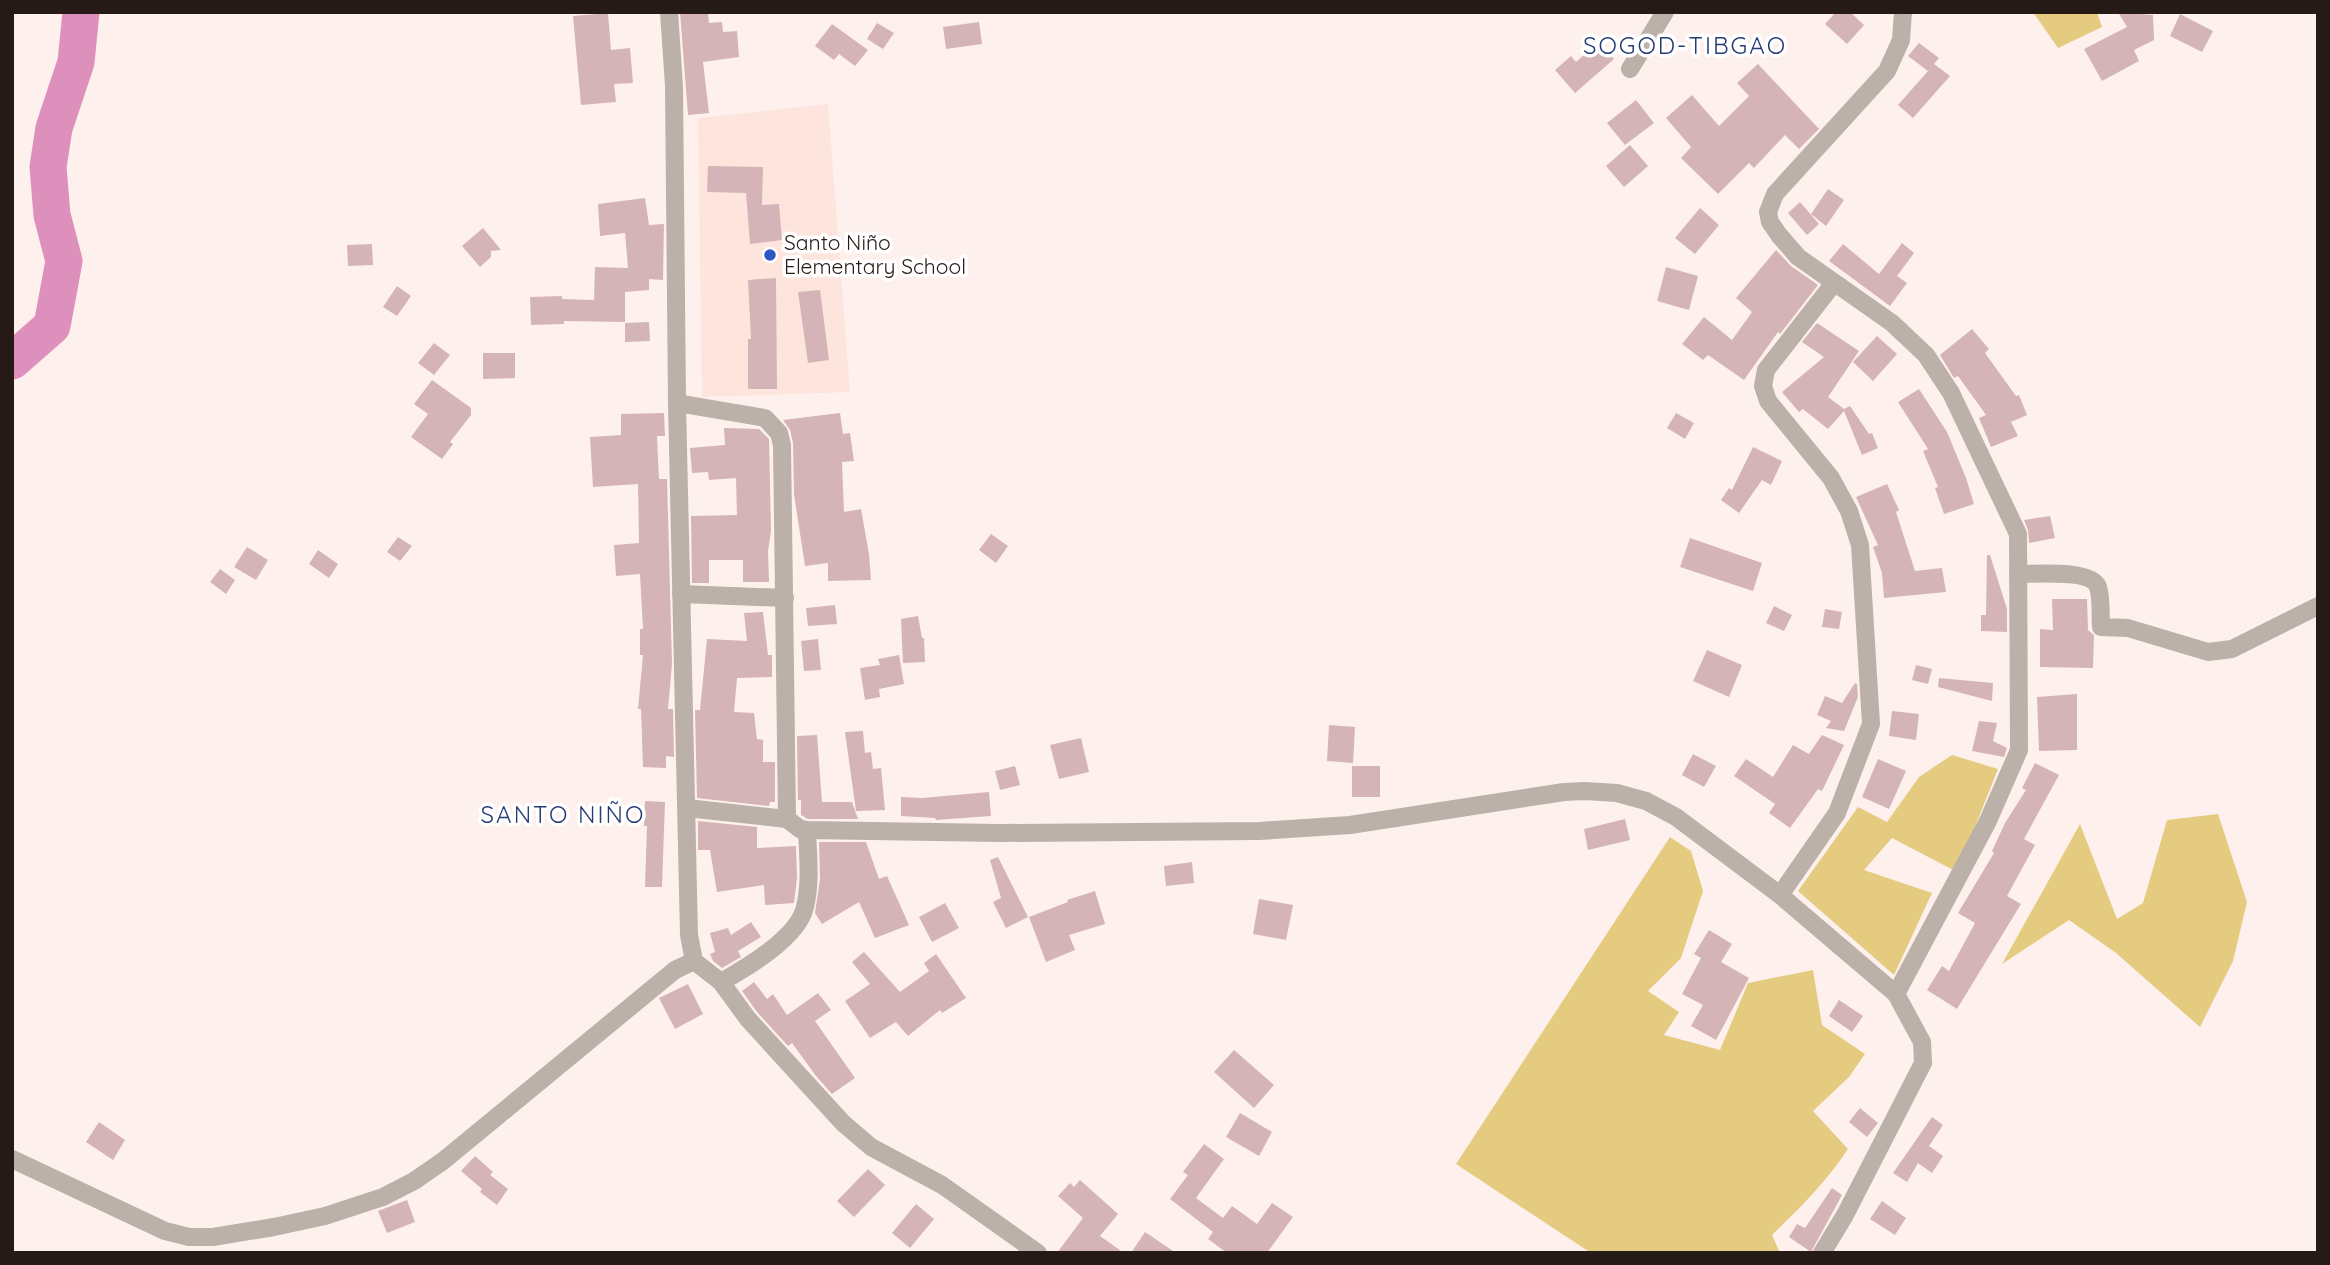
<svg xmlns="http://www.w3.org/2000/svg" width="2330" height="1265" font-family="Quicksand,sans-serif">
  <style>
    .built { fill: #fde5dd }
    .green { fill: #e5cb7f }
    .lines { fill: none; stroke-linecap: round; stroke-linejoin: round }
    .river { stroke: #dd90bc; stroke-width: 37 }
    .building { fill: #d5b4b7 }
    .street { stroke: #bbb1a8; stroke-width: 18 }
    .poi-dot { fill: #3056c6; stroke: #fff; stroke-width: 2.5 }
    .labels { text-anchor: middle; stroke-width: 7; stroke-linejoin: round; paint-order: stroke }
    .poi-label { font-size: 21px; fill: #261a17; stroke: #fff; text-anchor: start }
    .quarter-label { font-size: 24px; letter-spacing: 2px; fill: #253b73; stroke: #fff }
  </style>
  <rect width="100%" height="100%" fill="#fef1ed"/>
  <!-- built -->
  <path class="built" d="M828,104L850,392L702,397L698,118Z"/>
  <!-- green -->
  <g class="green">
    <path d="M2033,12H2097L2102,27L2058,48Z"/>
    <path d="M1952,755L1998,769L1957,872L1892,838L1864,870L1932,893L1894,975L1798,891L1858,807L1887,822L1919,777Z"/>
    <path d="M2218,814L2247,902L2233,961L2200,1027L2116,953L2069,920L2002,964L2080,824L2117,919L2143,903L2167,820Z"/>
    <path d="M1670,837L1691,851L1703,891L1681,958L1648,991L1679,1012L1664,1035L1720,1050L1748,983L1813,970L1822,1025L1865,1054L1849,1077L1813,1111L1848,1149C1826,1182 1800,1208 1772,1235L1780,1253H1591L1456,1164Z"/>
  </g>
  <g class="lines">
    <!-- river -->
    <path class="river" d="M12,361L52,326L64,261L52,215L48,167L54,128L76,62L81,12"/>
  </g>
  <!-- building -->
  <g class="building">
    <path d="M680,12H708L709,23L722,22L723,32L737,31L739,57L703,62L709,113L688,115Z"/>
    <path d="M1836,12H1850L1864,25L1847,44L1825,24Z"/>
    <path d="M2118,12L2153,15L2154,40L2134,50L2139,61L2102,81L2084,49L2127,27Z"/>
    <path d="M608,13L611,50L630,48L633,83L614,84L616,102L581,105L573,16Z"/>
    <path d="M2180,14L2213,31L2202,52L2170,36Z"/>
    <path d="M979,22L982,44L946,49L943,27Z"/>
    <path d="M877,23L894,33L883,49L867,39Z"/>
    <path d="M832,24L868,50L855,66L839,54L834,60L815,46Z"/>
    <path d="M1599,42L1614,59L1575,93L1555,70L1571,56L1576,62Z"/>
    <path d="M1919,43L1939,58L1934,64L1950,76L1913,118L1898,105L1928,71L1908,56Z"/>
    <path d="M1758,64L1819,129L1799,149L1785,135L1754,168L1749,163L1718,194L1681,158L1691,147L1666,118L1692,95L1719,126L1749,96L1737,83Z"/>
    <path d="M1636,100L1654,123L1625,145L1607,123Z"/>
    <path d="M1630,145L1648,166L1624,187L1606,166Z"/>
    <path d="M708,166L763,167L762,205L779,204L782,240L750,244L746,193L707,192Z"/>
    <path d="M1828,189L1844,200L1826,226L1811,214Z"/>
    <path d="M645,198L649,225L664,224L663,280L649,279V290L625,292V322L564,321V324L531,325L530,297L562,296V299L594,300L595,267L628,268L625,233L600,236L598,204Z"/>
    <path d="M1800,202L1819,224L1807,235L1788,213Z"/>
    <path d="M1700,208L1719,225L1695,254L1675,238Z"/>
    <path d="M483,228L501,250L491,251V257L480,267L462,246Z"/>
    <path d="M1902,243L1914,253L1897,276L1907,283L1890,306L1829,261L1843,244L1879,274Z"/>
    <path d="M372,244L373,265L348,266L347,245Z"/>
    <path d="M1776,250L1791,266L1818,285L1780,334L1778,332L1744,380L1708,355L1703,360L1682,344L1704,317L1732,340L1752,312L1736,298Z"/>
    <path d="M1666,267L1698,276L1689,310L1657,301Z"/>
    <path d="M776,278L777,389H748V339H751L748,280Z"/>
    <path d="M397,286L411,296L397,316L383,307Z"/>
    <path d="M820,290L829,360L808,363L798,292Z"/>
    <path d="M649,322L650,341L625,342V323Z"/>
    <path d="M1817,323L1859,351L1828,397L1844,409L1850,406L1869,434L1872,433L1878,448L1862,455L1844,411L1828,429L1803,409L1799,412L1782,392L1824,357L1802,342Z"/>
    <path d="M1972,329L1989,349L1985,353L2016,396L2019,395L2027,415L2011,422L2018,436L1991,447L1979,418L1986,415L1958,376L1954,378L1940,355Z"/>
    <path d="M1877,336L1897,354L1873,381L1853,362Z"/>
    <path d="M434,343L450,355L434,375L418,363Z"/>
    <path d="M483,353H515V378L483,379Z"/>
    <path d="M432,380L471,408V415L450,442L453,444L442,459L411,437L428,414L414,404Z"/>
    <path d="M1919,389L1947,432L1966,478L1974,504L1944,514L1935,488L1938,487L1923,451L1928,449L1898,402Z"/>
    <path d="M664,413L665,436H657L659,479H667L672,664L668,709H673L674,757L666,756V768L643,767L641,709H638L643,655H640V629H643L640,574L616,576L614,545L639,543L638,484L593,487L590,437L621,435V414Z"/>
    <path d="M840,413L843,434L850,433L854,461L842,462L844,512L861,509L869,554L871,580L828,581V563L805,566L794,494L793,443L790,430L783,420Z"/>
    <path d="M1676,413L1694,423L1685,439L1667,428Z"/>
    <path d="M724,428L759,429L769,439L771,531L768,551L769,582H743V560H709V583H692L691,516L737,515L736,478L709,480L708,472L692,473L690,448L725,445Z"/>
    <path d="M1753,447L1782,461L1771,485L1762,480L1739,513L1721,500L1729,488L1732,490Z"/>
    <path d="M1887,484L1899,510L1896,512L1915,571L1942,568L1946,592L1884,598L1882,573L1873,547L1878,545L1856,497Z"/>
    <path d="M2050,516L2055,538L2029,543L2028,530L2024,520Z"/>
    <path d="M991,534L1008,546L996,563L979,550Z"/>
    <path d="M398,537L412,546L400,561L387,552Z"/>
    <path d="M1690,538L1762,563L1753,591L1680,567Z"/>
    <path d="M247,547L268,560L256,580L234,567Z"/>
    <path d="M318,550L338,564L329,578L309,564Z"/>
    <path d="M1987,555H1990L2007,609V632L1981,631V615H1986Z"/>
    <path d="M220,569L235,580L226,594L210,582Z"/>
    <path d="M2052,599H2087L2088,630L2094,635L2093,668L2040,667V629L2053,630Z"/>
    <path d="M835,605L837,624L808,626L806,608Z"/>
    <path d="M1774,606L1792,615L1784,631L1766,623Z"/>
    <path d="M1825,609L1842,612L1839,629L1822,627Z"/>
    <path d="M763,612L768,655H772V677L737,678L734,712L754,713L757,739L763,740V762H775V802H770L769,806L697,798L695,710H700L707,639L747,641L744,613Z"/>
    <path d="M918,616L922,638H924L925,662L903,663L901,619Z"/>
    <path d="M818,639L821,670L804,671L801,641Z"/>
    <path d="M1707,650L1742,665L1729,697L1693,681Z"/>
    <path d="M899,655L904,684L879,689L880,697L865,700L860,668L880,665L878,659Z"/>
    <path d="M1916,665L1932,669L1928,684L1912,680Z"/>
    <path d="M1939,678L1993,683L1992,701L1938,687Z"/>
    <path d="M1855,683L1857,684L1858,697L1844,731L1826,728L1831,721L1817,715L1825,696L1842,703Z"/>
    <path d="M2077,694V750L2039,751L2037,697Z"/>
    <path d="M1892,711L1919,714L1916,740L1889,736Z"/>
    <path d="M1979,721L1997,723L1993,741L2007,748L2004,757L1972,751Z"/>
    <path d="M1329,725L1355,727L1353,763L1327,761Z"/>
    <path d="M863,731L865,753L871,752L873,769L881,768L885,810L856,811L845,732Z"/>
    <path d="M817,735L822,802H852L858,819H808L801,815V800H798L797,736Z"/>
    <path d="M1822,735L1844,745L1822,791L1818,789L1790,828L1769,813L1775,804L1734,776L1746,759L1773,777L1793,745L1809,754Z"/>
    <path d="M1081,738L1089,772L1059,779L1050,745Z"/>
    <path d="M1693,754L1716,766L1704,787L1682,775Z"/>
    <path d="M1878,759L1906,771L1889,809L1862,797Z"/>
    <path d="M2035,763L2059,775L2024,839L2035,845L2007,896L2021,904L1957,1009L1927,990L1942,966L1949,971L1975,923L1958,913L1994,853L1992,851L2005,823L2026,790L2022,788Z"/>
    <path d="M1015,766L1020,785L1000,790L995,771Z"/>
    <rect x="1352" y="766" width="28" height="31"/>
    <path d="M989,792L991,816L936,820L935,818L901,816V797L922,798Z"/>
    <path d="M645,801L665,802L662,887H645L647,826H644Z"/>
    <path d="M1625,819L1630,840L1588,850L1584,829Z"/>
    <path d="M698,821L757,827V848L796,846L797,878L794,903L765,905L764,885L717,892L710,850H698Z"/>
    <path d="M819,842H866L879,879L887,876L909,925L875,938L859,902L822,924L815,913L820,879Z"/>
    <path d="M998,857L1028,917L1006,928L993,902L1001,898L990,860Z"/>
    <path d="M1192,862L1194,883L1166,886L1164,866Z"/>
    <path d="M1095,891L1105,924L1069,935L1075,950L1046,962L1029,917L1068,902L1067,900Z"/>
    <path d="M1259,899L1293,905L1286,940L1253,934Z"/>
    <path d="M945,903L959,928L932,942L919,917Z"/>
    <path d="M751,922L761,937L738,951L741,957L722,968L713,961L710,954L715,952L710,933L728,928L731,935Z"/>
    <path d="M1709,930L1732,944L1721,962L1749,978L1716,1040L1691,1026L1703,1005L1682,994L1701,958L1694,954Z"/>
    <path d="M864,952L900,992L929,971L924,963L936,954L966,998L942,1013L940,1010L908,1036L896,1022L870,1038L845,1001L870,984L852,962Z"/>
    <path d="M754,982L767,999L773,994L787,1015L818,993L831,1010L815,1021L855,1078L832,1094L816,1076L792,1043L788,1046L757,1012L742,991Z"/>
    <path d="M688,984L703,1014L675,1029L659,998Z"/>
    <path d="M1839,1000L1863,1016L1852,1032L1829,1016Z"/>
    <path d="M1234,1050L1274,1085L1254,1108L1214,1072Z"/>
    <path d="M1860,1108L1878,1123L1867,1137L1849,1122Z"/>
    <path d="M1240,1113L1272,1132L1259,1156L1226,1137Z"/>
    <path d="M1932,1117L1943,1125L1929,1146L1943,1156L1932,1173L1918,1163L1907,1182L1893,1173Z"/>
    <path d="M99,1122L125,1140L113,1160L86,1142Z"/>
    <path d="M1204,1144L1224,1159L1196,1198L1223,1218L1232,1206L1257,1224L1272,1203L1293,1217L1267,1253H1227L1208,1239L1213,1232L1170,1199L1188,1175L1183,1172Z"/>
    <path d="M475,1156L493,1172L490,1175L508,1189L497,1205L480,1192L482,1189L461,1171Z"/>
    <path d="M868,1169L885,1185L854,1217L837,1201Z"/>
    <path d="M1080,1180L1118,1214L1100,1236L1124,1253H1057L1083,1218L1058,1196L1070,1183L1074,1187Z"/>
    <path d="M1832,1188L1842,1195L1811,1252L1789,1237L1797,1224L1805,1228Z"/>
    <path d="M407,1200L415,1222L387,1233L378,1211Z"/>
    <path d="M1882,1201L1906,1218L1895,1235L1870,1219Z"/>
    <path d="M916,1204L934,1219L910,1248L892,1233Z"/>
    <path d="M1145,1232L1176,1253H1131Z"/>
  </g>
  <g class="lines">
    <!-- street -->
    <g class="street">
      <path d="M669,12L674,86L677,403L689,935L694,961L721,982L748,1019L843,1123L871,1147L942,1185L1038,1253"/>
      <path d="M1630,69L1665,12"/>
      <path d="M677,403L765,418L779,433L782,445L787,819"/>
      <path d="M2018,574C2035,574 2092,569 2098,587C2102,599 2100,615 2101,627L2128,628L2208,652L2232,649L2318,606"/>
      <path d="M681,594L785,598"/>
      <path d="M687,808L787,819L800,829L807,830L1000,833L1259,831L1350,825L1564,792L1585,791L1617,793L1646,801L1676,817L1780,895L1896,994L1922,1042L1923,1063L1845,1215L1822,1253"/>
      <path d="M1780,895L1837,813L1871,724L1860,545L1849,511L1831,478L1768,401L1763,386L1766,370L1834,283"/>
      <path d="M721,982C746,968 798,938 805,907C811,882 808,856 807,830"/>
      <path d="M1896,994L1988,821L2019,750L2018,534L1951,393L1926,355L1892,323L1798,257L1779,235L1770,222L1768,212L1775,194L1887,71L1901,40L1903,12"/>
      <path d="M12,1159L165,1231L189,1237H213L274,1227L325,1216L383,1197L414,1181L443,1161L675,970L694,961"/>
    </g>
  </g>
  <!-- markers -->
  <circle class="poi-dot" cx="770" cy="255" r="7"/>
  <g class="labels">
    <!-- poi labels -->
    <g class="poi-label">
      <text x="784" y="250">Santo Niño<tspan x="784" dy="24">Elementary School</tspan></text>
    </g>
    <!-- quarter labels -->
    <g class="quarter-label">
      <text x="1685" y="54">SOGOD-TIBGAO</text>
      <text x="563" y="823">SANTO NIÑO</text>
    </g>
  </g>
  <!-- border -->
  <rect width="2330" height="1265" fill="none" stroke="#261a17" stroke-width="28"/>
</svg>
